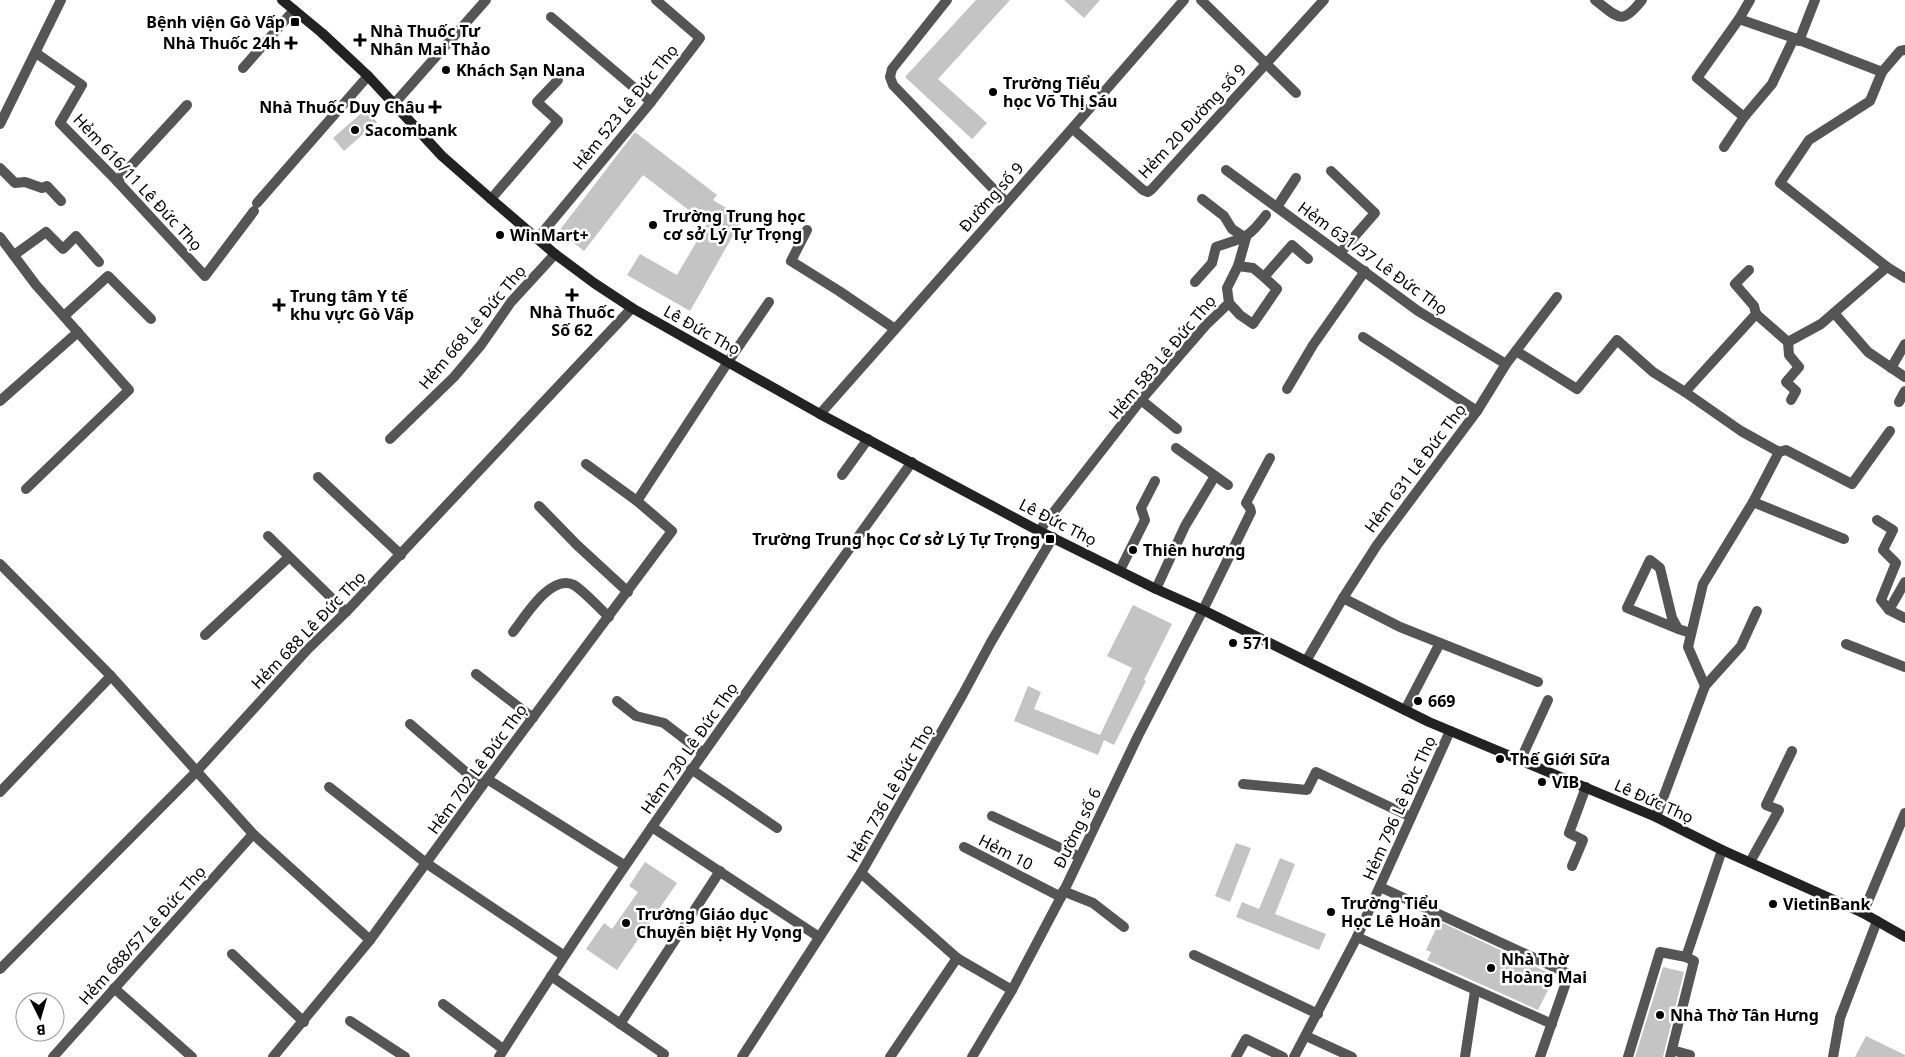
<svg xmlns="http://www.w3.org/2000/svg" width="1905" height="1057" font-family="'Noto Sans',sans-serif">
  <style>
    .building { fill: #c4c4c4 }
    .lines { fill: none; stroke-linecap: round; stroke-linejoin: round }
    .pedestrian { stroke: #555; stroke-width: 10 }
    .minor { stroke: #555; stroke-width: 10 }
    .secondary { stroke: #222; stroke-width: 10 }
    .poi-dot { fill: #000; stroke: #fff; stroke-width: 2 }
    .labels { text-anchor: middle; stroke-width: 5; stroke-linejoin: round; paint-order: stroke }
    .poi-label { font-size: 16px; font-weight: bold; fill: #000; stroke: #fff; text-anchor: start }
    .street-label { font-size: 16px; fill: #000; stroke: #fff }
  </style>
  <rect width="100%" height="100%" fill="#fff"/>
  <!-- building -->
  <g class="building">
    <path d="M976,0H1010L938,79L987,123L972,139L905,77Z"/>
    <path d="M1064,0H1100L1084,18Z"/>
    <path d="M366,109L377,122L344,151L333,138Z"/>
    <path d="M635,132L717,195L713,200L743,218L690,311L627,275L640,254L677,275L707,224L643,175L584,251L559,231Z"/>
    <path d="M1133,605L1172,624L1144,680L1146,681L1114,745L1104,740L1098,755L1014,721L1028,686L1041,692L1034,709L1100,735L1132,668L1107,656Z"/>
    <path d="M1236,843L1251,848L1230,902L1215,896Z"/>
    <path d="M1280,858L1295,864L1275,914L1326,934L1319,950L1236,917L1242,902L1259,909Z"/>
    <path d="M645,862L677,883L617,970L586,949L604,923L612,929L638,892L629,886Z"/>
    <path d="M1443,923L1555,976L1538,1010L1427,960L1431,952L1426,950L1436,929L1439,930Z"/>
    <path d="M1663,967L1684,972L1663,1057H1635Z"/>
    <path d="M1866,1036L1905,1055V1057H1855Z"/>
  </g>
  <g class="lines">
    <!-- pedestrian -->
    <path class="pedestrian" d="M728,362L769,302"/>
    <!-- minor -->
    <g class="minor">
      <path d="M947,0L892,69L890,77L893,85L1006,202"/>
      <path d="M1201,0L1296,93"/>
      <path d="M1595,0C1618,17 1621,27 1642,0"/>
      <path d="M551,17L651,102"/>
      <path d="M1739,19L1794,38L1882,72"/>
      <path d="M1799,41L1815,0"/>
      <path d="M1905,50L1900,51L1882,72L1870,101L1809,140L1780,183L1887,267L1905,278"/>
      <path d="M36,53L82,85L60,123L117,181L205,276L254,211"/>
      <path d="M243,68L294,10"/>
      <path d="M394,104L486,0"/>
      <path d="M1744,117L1697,78L1739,19L1750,0"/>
      <path d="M0,124L61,0"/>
      <path d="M1073,129L1143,190L1148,192L1152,189L1324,0"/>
      <path d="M1724,147L1744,117L1772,84L1794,38"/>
      <path d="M0,168L15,183L25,182L42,188L47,186L61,201"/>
      <path d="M1226,170L1418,311L1506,364"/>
      <path d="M1331,171L1375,213L1340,253"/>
      <path d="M117,181L187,105"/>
      <path d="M491,199L558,121L537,102L558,80"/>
      <path d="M257,203L368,76"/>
      <path d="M1277,207L1296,178"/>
      <path d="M807,230L791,261L839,291L895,329"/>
      <path d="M0,237L36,285L129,390L26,489"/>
      <path d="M537,239L651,102L700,38L656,0"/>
      <path d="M14,255L46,232L63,249L76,236L99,262"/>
      <path d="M1238,266L1253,268L1264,277L1292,245L1308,259"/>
      <path d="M1749,270L1735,284L1754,306L1756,314"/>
      <path d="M1195,282L1212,263L1216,247C1244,237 1247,240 1266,215"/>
      <path d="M1229,303L1240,315L1253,324L1277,289L1264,277"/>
      <path d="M1834,313L1868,352L1905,377"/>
      <path d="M64,316L108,276L151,319"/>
      <path d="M1363,337L1477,411"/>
      <path d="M1788,342L1789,355L1799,367L1786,382L1796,391L1791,400"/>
      <path d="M1516,351L1577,389L1617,340L1653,372L1685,392"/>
      <path d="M1891,368L1905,344"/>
      <path d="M1287,389L1313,345L1365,271"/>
      <path d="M1141,400L1177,429"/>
      <path d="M0,401L78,332"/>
      <path d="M1899,402L1905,391"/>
      <path d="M820,414C942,276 1064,139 1184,0"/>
      <path d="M390,439L454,377L481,345L511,302L555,254"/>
      <path d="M1176,448L1228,485"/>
      <path d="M1779,452L1786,450L1852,484L1890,431"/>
      <path d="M586,464L637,501"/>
      <path d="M842,475L868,439"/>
      <path d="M318,477L401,555"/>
      <path d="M1753,502L1844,539"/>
      <path d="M539,506L577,545L628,592"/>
      <path d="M1877,520L1893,530L1883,550L1896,563L1881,600L1889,610L1905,618"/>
      <path d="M1039,531L1141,400L1206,325L1229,303L1227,288L1238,266L1246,238L1232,229L1224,216L1202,199"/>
      <path d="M268,536L346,612"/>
      <path d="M0,564L111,676L253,834L370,940"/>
      <path d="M1120,570L1145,520L1141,508L1155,481"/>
      <path d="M1156,589L1185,526L1215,476"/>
      <path d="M1343,598L1400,627L1538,682"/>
      <path d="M1889,610L1905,582"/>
      <path d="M1678,629L1627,608L1650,560L1660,568L1672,618L1678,629L1691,633"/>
      <path d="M513,632C525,617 551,573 574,585C585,592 599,608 609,617"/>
      <path d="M205,635L289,557"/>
      <path d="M1846,644L1905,667"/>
      <path d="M1306,661L1343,598L1377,545L1477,411L1506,364L1557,297"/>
      <path d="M476,674L533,718"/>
      <path d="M1705,686L1741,646L1757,611"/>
      <path d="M617,701L636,716L664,723L703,753"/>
      <path d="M1405,710L1440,643"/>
      <path d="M410,724L482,786"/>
      <path d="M1520,761L1548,700"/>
      <path d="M691,769L777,828"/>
      <path d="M487,779L624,865"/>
      <path d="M1243,784L1307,790L1316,772L1411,817"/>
      <path d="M329,787L426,863L563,955"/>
      <path d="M0,792L111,676"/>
      <path d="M992,816L1080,857"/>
      <path d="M1656,817L1705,686L1688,647L1703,584L1753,502L1779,452L1741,431L1685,392L1756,314L1788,342L1821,324L1887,267"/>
      <path d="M652,827L819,937"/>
      <path d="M964,847L1061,897"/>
      <path d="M1750,862L1779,810L1766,805L1792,751"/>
      <path d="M1572,866L1583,840L1569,833L1586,787"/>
      <path d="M861,873L957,958L1012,990"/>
      <path d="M1380,887L1569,974L1540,1057"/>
      <path d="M1063,891L1093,903L1124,927"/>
      <path d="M1863,913L1905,813"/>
      <path d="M1357,937L1552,1024"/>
      <path d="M232,954L304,1022"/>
      <path d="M1194,955L1318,1014"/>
      <path d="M1686,957L1722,850"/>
      <path d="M0,969L196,772L308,649L346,612L632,308"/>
      <path d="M551,976L664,1054L662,1057"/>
      <path d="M114,988L192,1057"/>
      <path d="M443,1004L503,1049"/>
      <path d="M350,1021L405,1057"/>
      <path d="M620,1024L720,871"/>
      <path d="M1306,1036L1352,1057"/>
      <path d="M1672,1050L1690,1055L1689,1057"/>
      <path d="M53,1057L253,834"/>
      <path d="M273,1057L370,940L487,779L672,531L637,501L728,362"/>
      <path d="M499,1057C628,853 771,658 912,462"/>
      <path d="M742,1057L861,873L963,694L991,642L1053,537"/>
      <path d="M890,1057L957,958"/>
      <path d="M972,1057L1012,990L1061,897L1138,736L1203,610L1251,512L1250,508L1246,503L1270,458"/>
      <path d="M1236,1057L1246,1039L1283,1057"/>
      <path d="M1294,1057L1357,937L1450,731"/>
      <path d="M1465,1057L1475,991"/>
      <path d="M1628,1057L1660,952L1686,957L1694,961L1670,1057"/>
      <path d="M1833,1057L1840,1018L1877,921"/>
    </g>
    <!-- secondary -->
    <path class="secondary" d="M282,0L322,33L368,76L442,156L491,199L555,254L594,283L632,308L820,414L1039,531L1156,589L1203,610L1429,722L1656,817L1722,850L1863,913L1905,937"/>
  </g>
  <!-- markers -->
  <g class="poi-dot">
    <rect x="290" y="17" width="10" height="10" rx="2.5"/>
    <path d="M357.5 32.5h5v5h5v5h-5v5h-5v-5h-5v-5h5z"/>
    <path d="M288.5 35.5h5v5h5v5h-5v5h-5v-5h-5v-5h5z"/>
    <circle cx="446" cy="70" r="5"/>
    <circle cx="993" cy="92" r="5"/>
    <path d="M432.5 99.5h5v5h5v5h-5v5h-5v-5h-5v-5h5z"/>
    <circle cx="355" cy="130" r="5"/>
    <circle cx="653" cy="225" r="5"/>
    <circle cx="500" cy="235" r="5"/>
    <path d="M569.5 287.5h5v5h5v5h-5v5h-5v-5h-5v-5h5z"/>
    <path d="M276.5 297.5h5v5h5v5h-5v5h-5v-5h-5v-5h5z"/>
    <rect x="1045" y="534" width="10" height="10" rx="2.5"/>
    <circle cx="1133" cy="550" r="5"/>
    <circle cx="1233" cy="643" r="5"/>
    <circle cx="1418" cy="701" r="5"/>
    <circle cx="1500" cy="759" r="5"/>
    <circle cx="1542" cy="782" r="5"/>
    <circle cx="1773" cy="904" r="5"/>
    <circle cx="1331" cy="912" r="5"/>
    <circle cx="626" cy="923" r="5"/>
    <circle cx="1491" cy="968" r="5"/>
    <circle cx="1660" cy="1015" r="5"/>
  </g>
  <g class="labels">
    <!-- poi labels -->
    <g class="poi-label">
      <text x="285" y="28" text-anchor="end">Bệnh viện Gò Vấp</text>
      <text x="370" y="37">Nhà Thuốc Tư<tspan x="370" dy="18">Nhân Mai Thảo</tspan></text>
      <text x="281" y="49" text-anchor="end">Nhà Thuốc 24h</text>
      <text x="456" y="76">Khách Sạn Nana</text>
      <text x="1003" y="89">Trường Tiểu<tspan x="1003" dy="18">học Võ Thị Sáu</tspan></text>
      <text x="425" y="113" text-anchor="end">Nhà Thuốc Duy Châu</text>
      <text x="365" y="136">Sacombank</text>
      <text x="663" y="222">Trường Trung học<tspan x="663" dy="18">cơ sở Lý Tự Trọng</tspan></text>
      <text x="510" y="241">WinMart+</text>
      <text x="290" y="302">Trung tâm Y tế<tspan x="290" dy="18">khu vực Gò Vấp</tspan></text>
      <text x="572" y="318" text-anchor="middle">Nhà Thuốc<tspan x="572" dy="18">Số 62</tspan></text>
      <text x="1040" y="545" text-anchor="end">Trường Trung học Cơ sở Lý Tự Trọng</text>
      <text x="1143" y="556">Thiên hương</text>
      <text x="1243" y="649">571</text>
      <text x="1428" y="707">669</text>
      <text x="1510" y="765">Thế Giới Sữa</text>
      <text x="1552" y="788">VIB</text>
      <text x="1341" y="909">Trường Tiểu<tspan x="1341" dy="18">Học Lê Hoàn</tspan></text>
      <text x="1783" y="910">VietinBank</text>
      <text x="636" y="920">Trường Giáo dục<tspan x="636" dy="18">Chuyên biệt Hy Vọng</tspan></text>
      <text x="1501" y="965">Nhà Thờ<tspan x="1501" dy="18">Hoàng Mai</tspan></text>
      <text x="1670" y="1021">Nhà Thờ Tân Hưng</text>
    </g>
    <!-- street labels -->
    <g class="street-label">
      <text transform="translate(625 107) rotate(-51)" y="6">Hẻm 523 Lê Đức Thọ</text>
      <text transform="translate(1192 121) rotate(-47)" y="6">Hẻm 20 Đường số 9</text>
      <text transform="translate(138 182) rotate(47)" y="6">Hẻm 616/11 Lê Đức Thọ</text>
      <text transform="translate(991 197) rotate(-48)" y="6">Đường số 9</text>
      <text transform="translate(1373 258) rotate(36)" y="6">Hẻm 631/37 Lê Đức Thọ</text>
      <text transform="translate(472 327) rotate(-50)" y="6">Hẻm 668 Lê Đức Thọ</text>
      <text transform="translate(702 330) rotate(29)" y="6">Lê Đức Thọ</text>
      <text transform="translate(1162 357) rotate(-50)" y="6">Hẻm 583 Lê Đức Thọ</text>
      <text transform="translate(1415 468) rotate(-53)" y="6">Hẻm 631 Lê Đức Thọ</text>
      <text transform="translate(1058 522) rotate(27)" y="6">Lê Đức Thọ</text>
      <text transform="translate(308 630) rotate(-46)" y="6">Hẻm 688 Lê Đức Thọ</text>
      <text transform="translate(689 748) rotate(-55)" y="6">Hẻm 730 Lê Đức Thọ</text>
      <text transform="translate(477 769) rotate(-54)" y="6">Hẻm 702 Lê Đức Thọ</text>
      <text transform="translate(890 793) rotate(-60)" y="6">Hẻm 736 Lê Đức Thọ</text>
      <text transform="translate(1654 801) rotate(24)" y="6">Lê Đức Thọ</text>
      <text transform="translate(1399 808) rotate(-66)" y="6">Hẻm 796 Lê Đức Thọ</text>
      <text transform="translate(1077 828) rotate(-64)" y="6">Đường số 6</text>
      <text transform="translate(1006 852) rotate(27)" y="6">Hẻm 10</text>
      <text transform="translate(142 935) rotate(-48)" y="6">Hẻm 688/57 Lê Đức Thọ</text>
    </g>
  </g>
  <!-- north arrow -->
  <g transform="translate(40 1017) rotate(175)"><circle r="24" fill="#ffffff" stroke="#999999"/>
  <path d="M0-4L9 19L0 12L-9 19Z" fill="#000000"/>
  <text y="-8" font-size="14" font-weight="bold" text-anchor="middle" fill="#000000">B</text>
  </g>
</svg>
